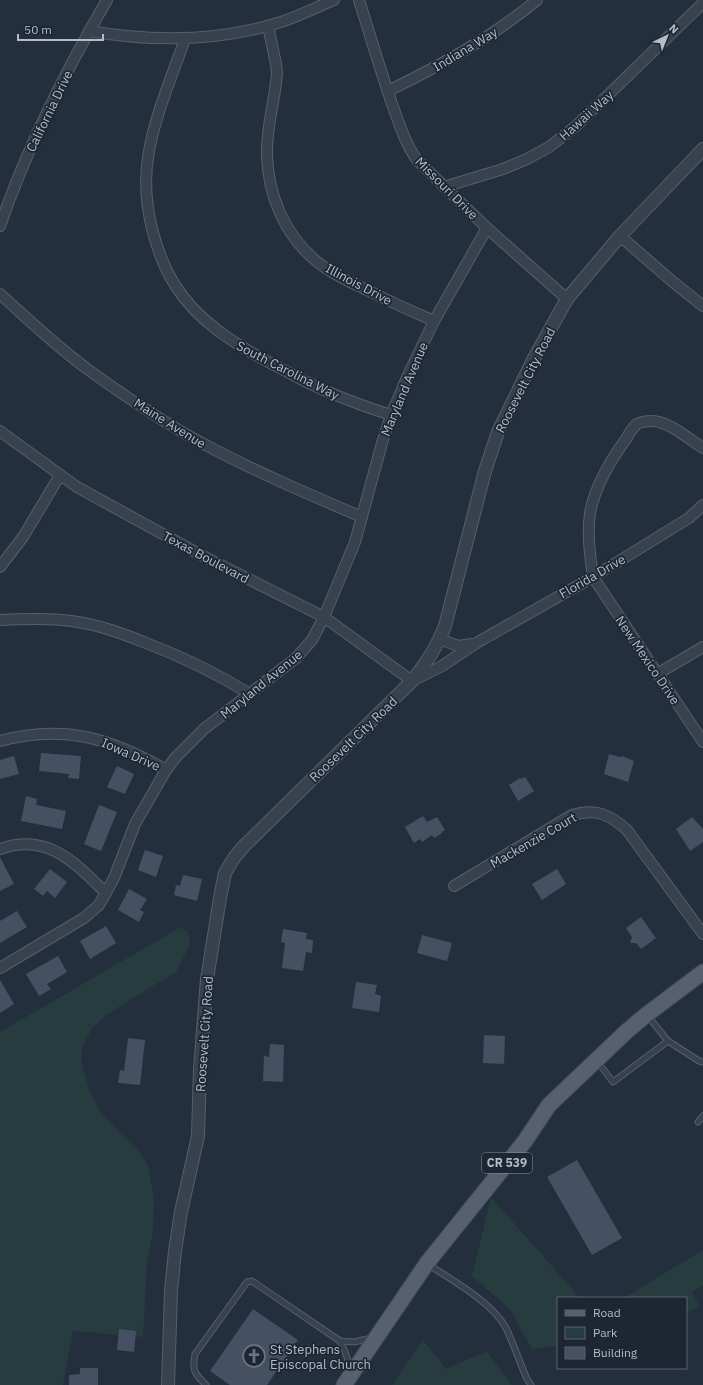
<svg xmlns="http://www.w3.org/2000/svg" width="703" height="1385" font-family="'IBM Plex Sans',sans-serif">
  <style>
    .green { fill: #263c3f }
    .building { fill: #455162 }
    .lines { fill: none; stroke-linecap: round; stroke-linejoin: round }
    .service-casing { stroke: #565f6c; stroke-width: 7 }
    .minor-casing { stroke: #565f6c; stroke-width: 12 }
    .tertiary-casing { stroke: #565f6c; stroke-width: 14 }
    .primary-casing { stroke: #414a57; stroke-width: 17 }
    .service { stroke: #38414e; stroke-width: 5 }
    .minor { stroke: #38414e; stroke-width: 10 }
    .tertiary { stroke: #38414e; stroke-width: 12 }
    .primary { stroke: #56606e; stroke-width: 15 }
    .labels { text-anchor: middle; stroke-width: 3.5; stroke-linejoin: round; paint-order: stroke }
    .shield { fill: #1d2633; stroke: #878f9c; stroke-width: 1 }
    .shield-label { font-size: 12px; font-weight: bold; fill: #b4bcc9 }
    .street-label { font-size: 13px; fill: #b4bcc9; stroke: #1d2633 }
    .poi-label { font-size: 13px; fill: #b4bcc9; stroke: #1d2633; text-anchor: start }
  </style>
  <rect width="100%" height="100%" fill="#242f3e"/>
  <!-- green -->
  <g class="green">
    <path d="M181,927L187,931L190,938L188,948L176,972L126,1002L107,1015L93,1027L85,1041L81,1054L82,1067L90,1091L100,1111L122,1135L136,1147L148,1165L154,1199L153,1231L147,1262L143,1337L73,1331L63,1385H0V1032Z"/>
    <path d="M491,1197L580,1298H558V1346L532,1349L510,1309L472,1276Z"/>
    <path d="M703,1250V1286L692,1292L699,1306L686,1313V1298H624Z"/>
    <path d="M423,1340L446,1369L487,1351L512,1385H392Z"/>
  </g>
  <!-- building -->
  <g class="building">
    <path d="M41,753L81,756L79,779L68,778L69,774L39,771Z"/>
    <path d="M609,754L620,757L622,756L634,761L628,782L604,774Z"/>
    <path d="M14,756L19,774L0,779V760Z"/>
    <path d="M117,766L134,774L125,794L107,787Z"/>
    <path d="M525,777L534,791L518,801L509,785L520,778L521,779Z"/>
    <path d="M26,796L37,799L36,805L66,811L62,829L21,821Z"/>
    <path d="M99,805L117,812L101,851L84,844Z"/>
    <path d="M423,816L427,822L437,817L445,830L442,832V833L434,838L432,835L422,842L420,839L414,843L405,827Z"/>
    <path d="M692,817L703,829V842L690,851L676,829Z"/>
    <path d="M145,850L163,856L156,877L138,870Z"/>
    <path d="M0,857L14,884L0,891Z"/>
    <path d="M50,869L67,882L55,898L47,891L43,896L34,889Z"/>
    <path d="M557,869L566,884L542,900L532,884Z"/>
    <path d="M183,875L202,879L197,901L174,895L176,885L180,886Z"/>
    <path d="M129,889L147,899L140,910L144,912L139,922L118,910Z"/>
    <path d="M17,911L27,927L0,943V921Z"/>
    <path d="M641,917L656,938L641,949L636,943H630L632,937L626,928Z"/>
    <path d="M106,926L116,943L90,959L80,941Z"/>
    <path d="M283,929L307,933L306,939L313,940L312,953L306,952L303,971L282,968L285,943L281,942Z"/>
    <path d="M422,935L452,943L447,961L417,953Z"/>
    <path d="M58,956L67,972L47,984L51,989L39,996L26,974Z"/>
    <path d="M0,980L14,1004L0,1013Z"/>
    <path d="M356,982L377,985L375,994L381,996L379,1012L352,1008Z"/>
    <path d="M484,1035L505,1036L504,1064L483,1063Z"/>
    <path d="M128,1038L145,1040L140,1085L118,1083L120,1070L124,1071Z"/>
    <path d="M270,1044L284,1045L283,1082L263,1081L264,1056L269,1057Z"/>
    <path d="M577,1160L622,1238L592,1255L547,1177Z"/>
    <path d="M253,1309L298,1340L267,1385H230L210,1371Z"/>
    <path d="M119,1329L136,1331L134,1352L117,1350Z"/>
    <path d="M80,1368H98V1385H69V1375L80,1374Z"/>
  </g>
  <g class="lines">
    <!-- service casing -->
    <g class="service-casing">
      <g id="service">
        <path d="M668,1041L699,1061L703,1062"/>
        <path d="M597,1061L613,1082L668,1041L647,1015"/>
        <path d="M698,1122L703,1116"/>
        <path d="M429,1265C453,1281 492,1302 506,1328C514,1345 520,1363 527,1379L531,1385"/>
        <path d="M340,1341L354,1342L372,1338"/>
        <path d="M206,1385C194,1373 192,1371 195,1354L247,1282L252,1281L340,1341C344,1350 350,1360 348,1370"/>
      </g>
    </g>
    <!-- minor casing -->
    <g class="minor-casing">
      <g id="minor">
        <path d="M359,0C370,35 380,69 392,104C399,123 405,143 417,160L487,228L567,299"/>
        <path d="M268,26L276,64L277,73C275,101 266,127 267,155C268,194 284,234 315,260C330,273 349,282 367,290C389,301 411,311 434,321"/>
        <path d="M89,31C153,42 218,42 281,22C299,16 317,7 334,0"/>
        <path d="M185,39C172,76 156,113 149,151C144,177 146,204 152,229C157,248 164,268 175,285C197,321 235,344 272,364C290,373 307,383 326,391C347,400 369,408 391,415"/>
        <path d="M388,91C441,65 491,38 537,0"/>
        <path d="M444,187L503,169L527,159L549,147L576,126L703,3"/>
        <path d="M0,226C27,147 65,72 107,0"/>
        <path d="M620,236L673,282L703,306"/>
        <path d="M0,294C29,320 58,348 90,371C126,397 163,422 202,443C254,471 308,494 362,517"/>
        <path d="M0,431L77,487L201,555L324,617L412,681L442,666L478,642L593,577L689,518L703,505"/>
        <path d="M703,448C689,439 668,421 652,421C647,421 641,422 637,424C632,428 629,434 626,439C610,461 595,486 590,513C587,534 590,556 593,577L703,742"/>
        <path d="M0,567L23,537L60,475"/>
        <path d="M0,620C20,619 41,618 61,620C91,622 119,632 146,643C183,657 216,673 250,694"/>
        <path d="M440,639L458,646L472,644"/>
        <path d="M657,674L703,647"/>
        <path d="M0,741C64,724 111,738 166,770"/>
        <path d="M0,849C48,832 75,863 106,893"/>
        <path d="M454,886L572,815C595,808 609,814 627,830L703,934"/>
        <path d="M0,968L84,918L99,905L114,878L135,824L166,770L176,757L204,729L296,658L312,640L324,617L355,542L382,443L391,415L408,375L434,321L487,228"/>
      </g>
    </g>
    <!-- tertiary casing -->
    <g class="tertiary-casing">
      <path id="tertiary" d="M168,1385L171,1291L175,1251L181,1212L198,1136L200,1069L207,979L220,898L225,873L234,858L243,847L412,681C426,664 437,647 445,626L485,471L498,432L533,360L567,299L620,236L703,149"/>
    </g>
    <!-- primary casing -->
    <g class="primary-casing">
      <path id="primary" d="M344,1385L427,1263L525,1141L549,1105L627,1031L646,1015L703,972"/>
    </g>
    <!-- service -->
    <use href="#service" class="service"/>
    <!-- minor -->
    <use href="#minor" class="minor"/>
    <!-- tertiary -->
    <use href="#tertiary" class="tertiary"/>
    <!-- primary -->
    <use href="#primary" class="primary"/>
  </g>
  <!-- icons -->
  <defs>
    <g id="church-ring" transform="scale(1.15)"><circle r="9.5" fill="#1d2633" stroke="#6b7280" stroke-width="1.5"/><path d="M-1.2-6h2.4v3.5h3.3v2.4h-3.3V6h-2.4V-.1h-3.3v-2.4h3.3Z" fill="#6b7280"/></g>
  </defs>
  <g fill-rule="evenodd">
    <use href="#church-ring" x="254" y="1356"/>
  </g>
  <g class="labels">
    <!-- shield labels -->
    <rect class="shield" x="482" y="1153" width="50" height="20" rx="3"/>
    <g class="shield-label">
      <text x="507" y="1167">CR 539</text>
    </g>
    <!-- street labels -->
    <g class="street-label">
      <text transform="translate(465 49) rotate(-31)" y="5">Indiana Way</text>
      <text transform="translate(49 111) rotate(-64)" y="5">California Drive</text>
      <text transform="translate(586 115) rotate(-42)" y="5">Hawaii Way</text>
      <text transform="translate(447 188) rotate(45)" y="5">Missouri Drive</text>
      <text transform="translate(359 284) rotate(28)" y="5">Illinois Drive</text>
      <text transform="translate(288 370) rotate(27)" y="5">South Carolina Way</text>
      <text transform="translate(525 380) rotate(-63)" y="5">Roosevelt City Road</text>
      <text transform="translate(404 389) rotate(-67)" y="5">Maryland Avenue</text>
      <text transform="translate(170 423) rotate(32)" y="5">Maine Avenue</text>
      <text transform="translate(206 557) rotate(28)" y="5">Texas Boulevard</text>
      <text transform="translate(592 576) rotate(-30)" y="5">Florida Drive</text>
      <text transform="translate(648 660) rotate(56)" y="5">New Mexico Drive</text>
      <text transform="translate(261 684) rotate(-39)" y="5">Maryland Avenue</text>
      <text transform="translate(353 739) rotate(-44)" y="5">Roosevelt City Road</text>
      <text transform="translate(131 754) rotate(24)" y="5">Iowa Drive</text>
      <text transform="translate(533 840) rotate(-30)" y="5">Mackenzie Court</text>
      <text transform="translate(204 1034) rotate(-86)" y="5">Roosevelt City Road</text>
    </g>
    <!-- poi labels -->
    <g class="poi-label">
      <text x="270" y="1354">St Stephens<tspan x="270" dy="15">Episcopal Church</tspan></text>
    </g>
  </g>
  <!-- legend -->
  <rect x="557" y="1297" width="130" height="72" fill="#1d2633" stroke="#59626f"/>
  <rect x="565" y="1310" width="20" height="6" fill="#56606e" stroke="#59626f"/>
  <text x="593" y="1317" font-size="12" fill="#b4bcc9">Road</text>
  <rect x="565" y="1327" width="20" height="12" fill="#263c3f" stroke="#59626f"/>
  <text x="593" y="1337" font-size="12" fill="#b4bcc9">Park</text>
  <rect x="565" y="1347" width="20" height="12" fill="#455162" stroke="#59626f"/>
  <text x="593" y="1357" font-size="12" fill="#b4bcc9">Building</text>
  <!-- north arrow -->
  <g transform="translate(667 36) rotate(43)" stroke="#1d2633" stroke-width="3" paint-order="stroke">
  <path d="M0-3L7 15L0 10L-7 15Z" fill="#b4bcc9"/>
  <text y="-6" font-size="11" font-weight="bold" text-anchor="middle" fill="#b4bcc9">N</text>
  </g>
  <!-- scale -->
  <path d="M18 34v6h85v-6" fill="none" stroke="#b4bcc9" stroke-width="2"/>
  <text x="24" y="34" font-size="12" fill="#b4bcc9" stroke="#1d2633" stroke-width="3" paint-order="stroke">50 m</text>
</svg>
